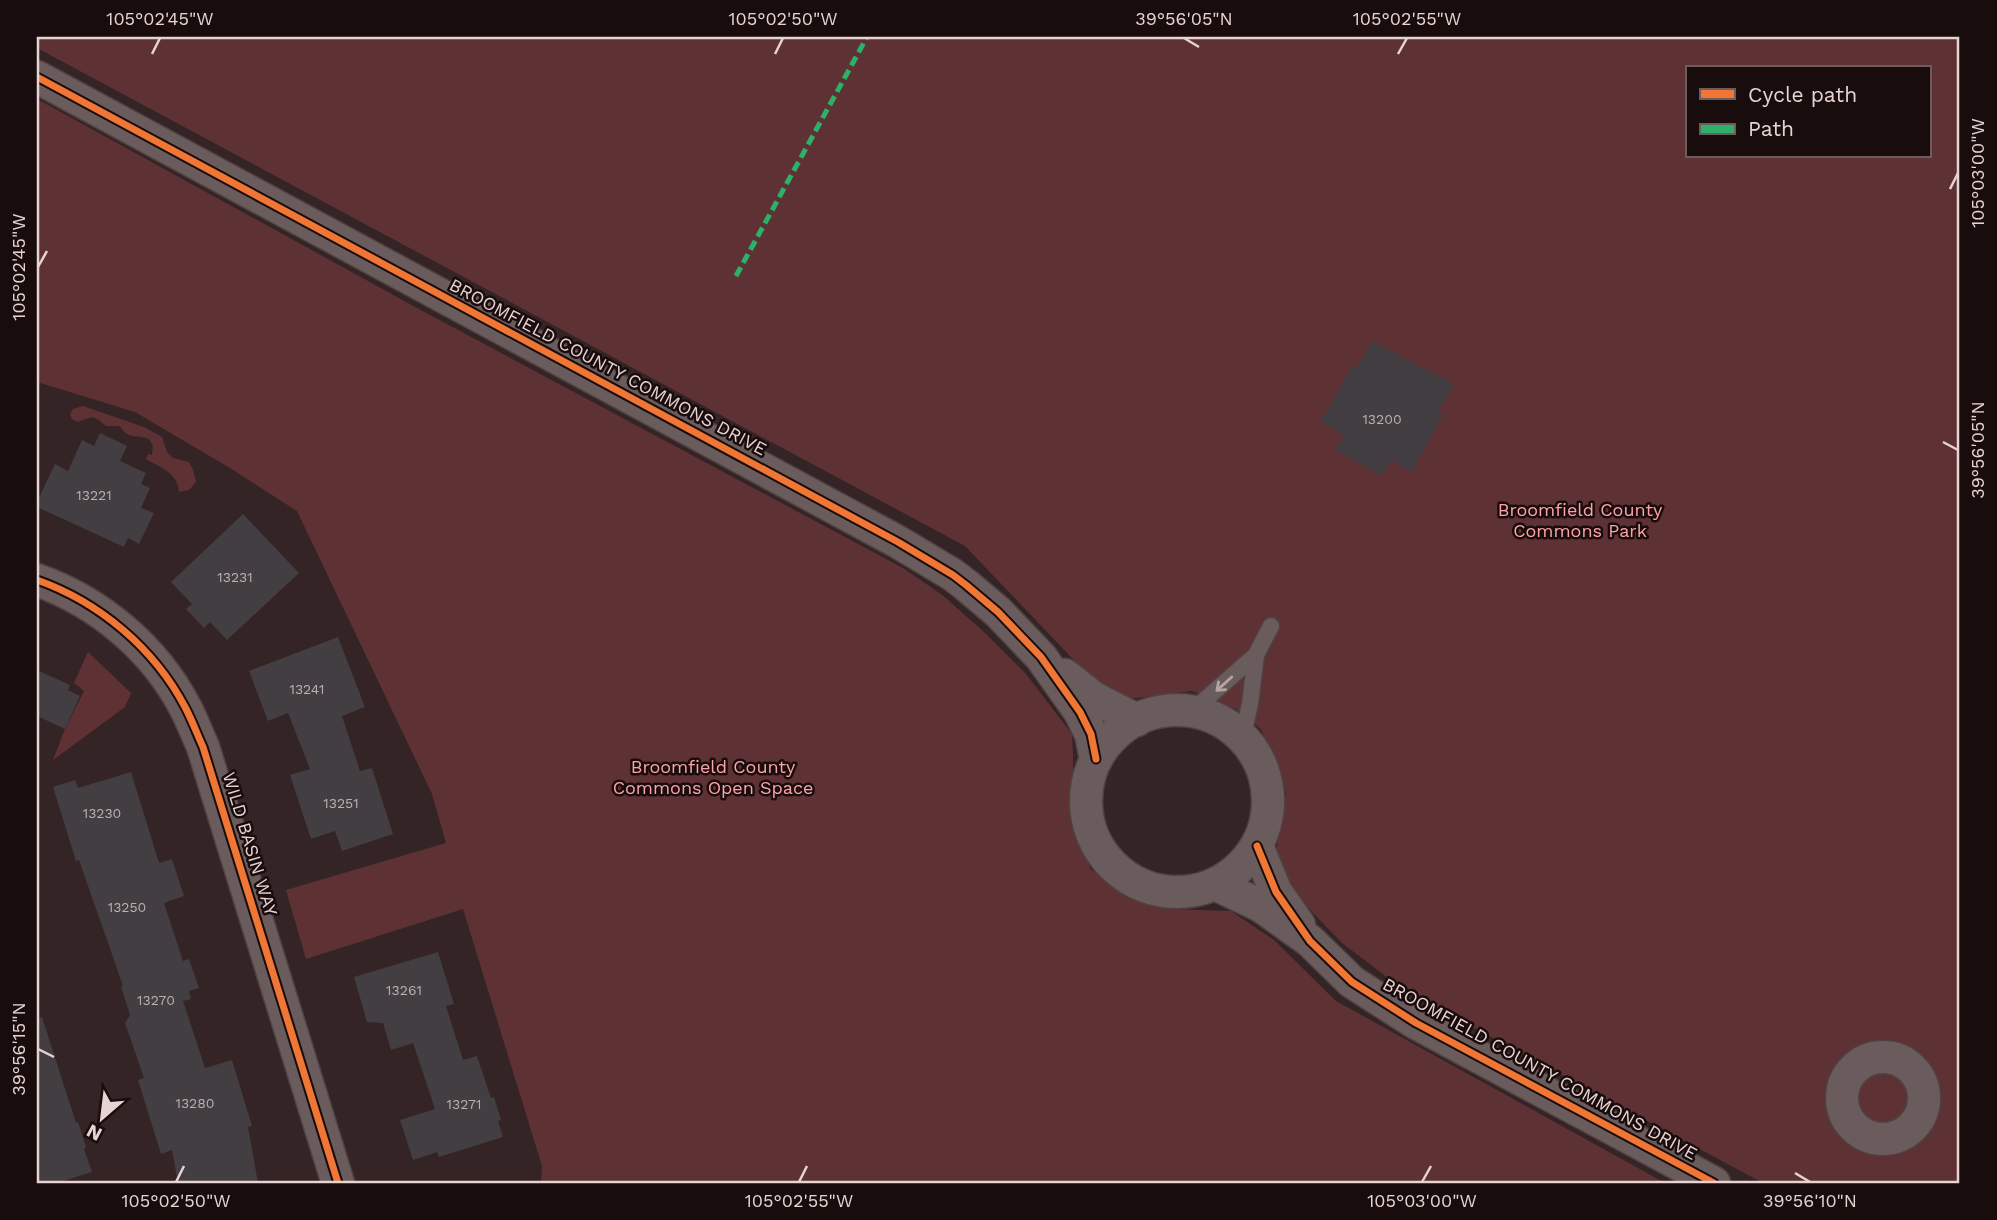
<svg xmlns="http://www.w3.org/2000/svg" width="1997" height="1220" font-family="'Work Sans',sans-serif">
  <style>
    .green { fill: #5e3235; fill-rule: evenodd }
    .building { fill: #423e41 }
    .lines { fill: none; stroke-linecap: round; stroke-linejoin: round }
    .lane-casing { stroke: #504142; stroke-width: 19 }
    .street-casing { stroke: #504142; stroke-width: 35 }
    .lane { stroke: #6a5c5d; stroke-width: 16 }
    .street { stroke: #6a5c5d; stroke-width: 32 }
    .quiet { stroke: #2db169; stroke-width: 5; stroke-dasharray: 10 5; stroke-linecap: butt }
    .cycleway-casing { stroke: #190c0d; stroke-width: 11 }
    .cycleway { stroke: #f07635; stroke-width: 7 }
    .oneway { stroke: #b6a3a4 }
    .ticks { fill: none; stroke: #e8d3d3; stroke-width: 2.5 }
    .labels { text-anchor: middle; stroke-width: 5; stroke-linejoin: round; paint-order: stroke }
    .number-label { font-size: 14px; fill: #beaeae }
    .street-label { font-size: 18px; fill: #e8d3d3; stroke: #190c0d }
    .park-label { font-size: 18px; fill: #ffa3a7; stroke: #190c0d }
    .neatline { fill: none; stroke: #e8d3d3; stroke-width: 2.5 }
    .ticks-label { font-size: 18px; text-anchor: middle; fill: #e8d3d3 }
  </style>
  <rect width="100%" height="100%" fill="#342425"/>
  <!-- green -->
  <g class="green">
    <path d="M37,37H1960V1183H1763L1437,1008L1392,981L1342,943L1289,888L1275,859L1286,792L1261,729L1236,709L1192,691L1120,700L1090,677L965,546L37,48ZM1687,68H1929V156H1687Z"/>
    <path d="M37,99L417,308L903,568L941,594L984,632L1026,674L1072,734L1073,753V822L1091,870L1166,909L1231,911L1274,940L1336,1001L1665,1183H541L542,1166L463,909L306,959L286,890L446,843L432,794L297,511L230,468L135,412L37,382Z"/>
    <path d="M83,406L144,427L162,437L167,452L173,458L189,462L193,470L196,482L189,490L179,492C178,473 161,468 146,459L148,454L152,455L153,446L149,439C136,434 128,440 120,426H106L99,420L92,417L77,422L72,419L70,414L73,409Z"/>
    <path d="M88,652L131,693L125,707L53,760L65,729L84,691L74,683Z"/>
  </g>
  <!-- building -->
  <g class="building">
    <path d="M1372,341L1454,384L1438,413L1443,415L1412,472L1391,460L1382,476L1335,450L1344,435L1321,422L1352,365L1357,368Z"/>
    <path d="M100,433L127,446L120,461L146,473L141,484L150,488L141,508L154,513L139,544L128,538L124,547L37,507V502L55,464L68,471L82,440L94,446Z"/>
    <path d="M243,514L299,573L227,640L210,622L204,628L186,609L192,604L171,582Z"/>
    <path d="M338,637L365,707L342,716L360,771L372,768L393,834L342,851L335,831L311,839L290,775L310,769L288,713L268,721L249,671Z"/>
    <path d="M37,670L70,685L68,690L80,696L65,729L37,716Z"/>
    <path d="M131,772L159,863L172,859L184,896L164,903L183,961L189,959L199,988L189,991L191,999L183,1001L205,1068L232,1060L252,1126L248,1127L258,1183H178L172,1150L161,1154L138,1080L144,1078L125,1023L130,1015L121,987L123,986L79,860L76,861L53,787L75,780L78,788Z"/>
    <path d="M438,952L454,1004L446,1006L463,1060L477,1056L491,1098L494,1097L501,1120L498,1121L503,1137L439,1157L437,1152L413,1160L400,1120L435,1109L413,1043L391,1050L383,1023L367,1022L354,977Z"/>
    <path d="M42,1017L76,1123L78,1122L86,1147L84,1149L92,1172L57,1183H37V1018Z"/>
  </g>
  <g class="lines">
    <!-- lane casing -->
    <g class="lane-casing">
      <g id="lane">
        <path d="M1191,712L1256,655"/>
        <path d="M1242,739L1250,704L1256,655L1271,626"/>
      </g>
    </g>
    <!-- street casing -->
    <g class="street-casing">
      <g id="street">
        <path d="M37,77L898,542L953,575L966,585L998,612L1041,657L1080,712L1091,734L1096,759"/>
        <path d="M37,580C99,602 154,648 185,707C192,720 197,734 203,747L338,1183"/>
        <path d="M1065,675L1094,698L1137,720"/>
        <circle cx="1177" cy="801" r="91"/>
        <path d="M1257,846L1276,892L1299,925"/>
        <path d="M1215,884L1261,906L1310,941L1352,982L1416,1023L1714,1183"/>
        <circle cx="1883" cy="1098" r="41"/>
      </g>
    </g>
    <!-- lane -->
    <use href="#lane" class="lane"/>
    <!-- street -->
    <use href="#street" class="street"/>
    <!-- quiet -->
    <path class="quiet" d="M736,276L867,37"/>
    <!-- cycleway casing -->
    <g class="cycleway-casing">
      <g id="cycleway">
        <path d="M37,77L898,542L953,575L966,585L998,612L1041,657L1080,712L1091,734L1096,759"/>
        <path d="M37,580C99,602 154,648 185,707C192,720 197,734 203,747L338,1183"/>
        <path d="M1257,846L1276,892L1310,941L1352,982L1416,1023L1714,1183"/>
      </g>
    </g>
    <!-- cycleway -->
    <use href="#cycleway" class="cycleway"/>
  </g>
  <!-- one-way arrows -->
  <defs><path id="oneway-shaft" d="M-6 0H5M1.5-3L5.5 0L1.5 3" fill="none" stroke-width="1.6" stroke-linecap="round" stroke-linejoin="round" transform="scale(1.75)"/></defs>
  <use class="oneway" href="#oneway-shaft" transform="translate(1224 684) rotate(138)"/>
  <!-- ticks -->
  <path class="ticks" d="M1184,38L1199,47M152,54L160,38M775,54L783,38M1398,54L1407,38M1950,189L1958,173M38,267L47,251M1943,442L1958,450M38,1049L54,1057M1795,1173L1810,1182M176,1182L184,1166M799,1182L807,1166M1422,1182L1431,1166"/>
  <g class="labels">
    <!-- number labels -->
    <g class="number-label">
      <text x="1382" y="424">13200</text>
      <text x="94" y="500">13221</text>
      <text x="235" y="582">13231</text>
      <text x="307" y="694">13241</text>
      <text x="341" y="808">13251</text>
      <text x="102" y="818">13230</text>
      <text x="127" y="912">13250</text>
      <text x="404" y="995">13261</text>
      <text x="156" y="1005">13270</text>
      <text x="195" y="1108">13280</text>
      <text x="464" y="1109">13271</text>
    </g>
    <!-- street labels -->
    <g class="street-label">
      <text transform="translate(608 367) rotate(28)" y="6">BROOMFIELD COUNTY COMMONS DRIVE</text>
      <text transform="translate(250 844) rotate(73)" y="6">WILD BASIN WAY</text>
      <text transform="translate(1540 1069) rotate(29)" y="6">BROOMFIELD COUNTY COMMONS DRIVE</text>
    </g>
    <!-- park labels -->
    <g class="park-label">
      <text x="1580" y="516">Broomfield County<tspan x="1580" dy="21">Commons Park</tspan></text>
      <text x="713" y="773">Broomfield County<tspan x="713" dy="21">Commons Open Space</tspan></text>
    </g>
  </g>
  <!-- border -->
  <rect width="1997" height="1220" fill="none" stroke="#190c0d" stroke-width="77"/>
  <!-- legend -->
  <rect x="1686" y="66" width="245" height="91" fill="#190c0d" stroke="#6c5c5c" stroke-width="2"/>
  <rect x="1700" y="89" width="35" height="10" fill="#f07635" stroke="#6c5c5c" stroke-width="2"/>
  <text x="1748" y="102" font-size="21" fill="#e8d3d3">Cycle path</text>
  <rect x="1700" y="124" width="35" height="10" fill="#2db169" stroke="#6c5c5c" stroke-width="2"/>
  <text x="1748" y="136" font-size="21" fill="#e8d3d3">Path</text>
  <!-- north arrow -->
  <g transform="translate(102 1118) rotate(208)" stroke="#190c0d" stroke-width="5" paint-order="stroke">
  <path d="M0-5L12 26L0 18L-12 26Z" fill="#e8d3d3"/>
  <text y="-10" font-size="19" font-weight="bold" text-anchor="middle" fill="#e8d3d3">N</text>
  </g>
  <rect x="38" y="38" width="1920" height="1144" class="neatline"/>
  <g class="ticks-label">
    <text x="160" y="25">105°02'45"W</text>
    <text x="783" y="25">105°02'50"W</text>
    <text x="1184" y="25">39°56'05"N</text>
    <text x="1407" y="25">105°02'55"W</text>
    <text transform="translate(1978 173) rotate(-90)" y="6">105°03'00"W</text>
    <text transform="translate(19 267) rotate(-90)" y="6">105°02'45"W</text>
    <text transform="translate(1978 450) rotate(-90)" y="6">39°56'05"N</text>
    <text transform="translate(19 1049) rotate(-90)" y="6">39°56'15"N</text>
    <text x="176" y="1207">105°02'50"W</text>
    <text x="799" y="1207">105°02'55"W</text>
    <text x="1422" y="1207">105°03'00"W</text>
    <text x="1810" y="1207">39°56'10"N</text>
  </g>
</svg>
